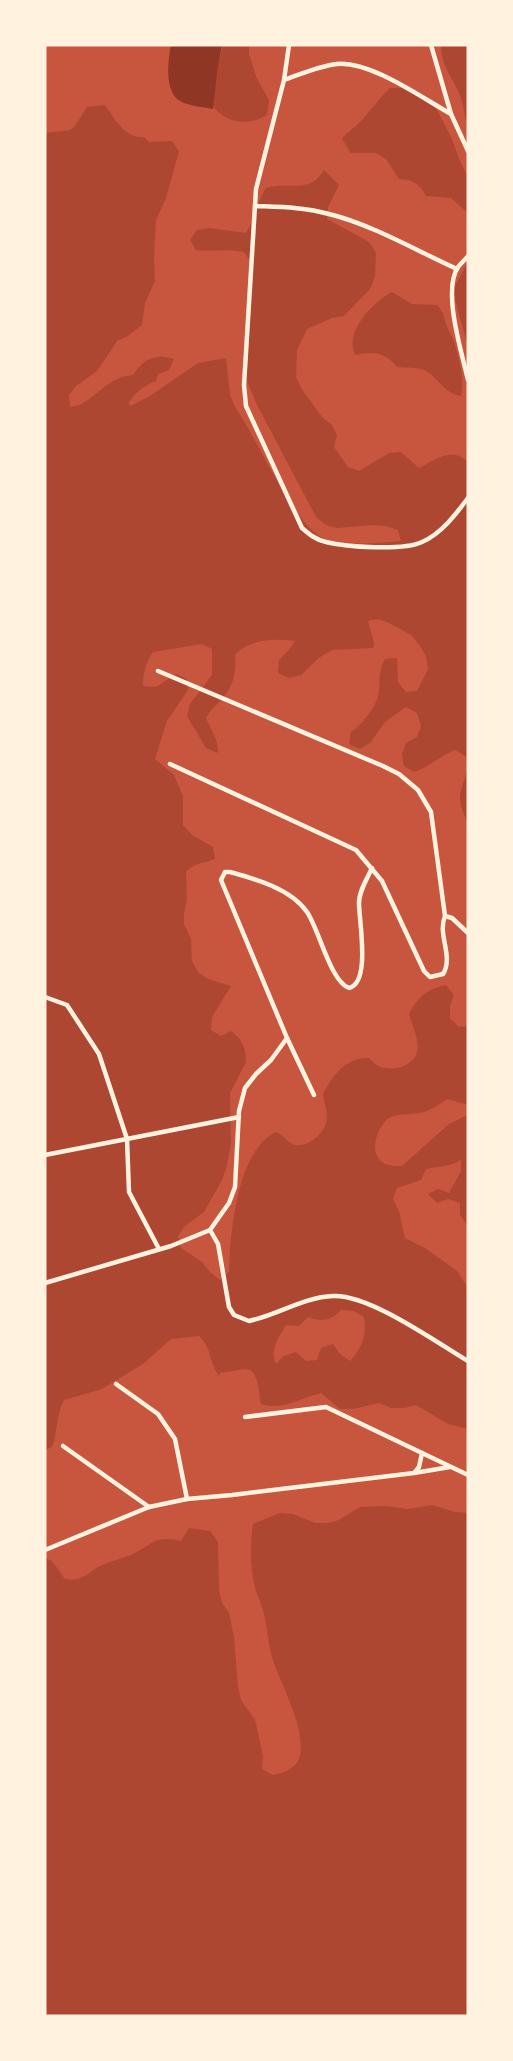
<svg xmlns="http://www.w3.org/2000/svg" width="513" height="2061" font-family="Barlow,sans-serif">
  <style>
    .green { fill: #ae4732; fill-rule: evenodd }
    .water { fill: #8f3625 }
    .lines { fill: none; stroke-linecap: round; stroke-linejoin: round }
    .minor { stroke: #fff3e0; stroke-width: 4.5 }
  </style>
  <rect width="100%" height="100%" fill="#c8553d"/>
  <!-- green -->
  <g class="green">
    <path d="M223,45H249V54L257,79L269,100L267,115C249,126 226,124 213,106L215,81Z"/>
    <path d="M441,45H468V125C464,116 464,107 461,98C454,78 441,68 441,45Z"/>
    <path d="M390,88H402L435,106L451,137L460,161L468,177V213L451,198L426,196C419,183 413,180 399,179L386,159L376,153H351L342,139C347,131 354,129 360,122C371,111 379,98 390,88Z"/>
    <path d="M105,105C115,119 125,139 144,137L149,142L172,141L179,151L166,198L156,220L154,258L155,281L145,303L142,325L128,336L117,341L97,371L76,386L69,395L70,407C94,405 103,377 133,375C144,359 154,353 174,359L169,370L158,374L156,381C145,385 134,393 129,403L130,406L150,396L198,363L226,358L230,395L235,407C257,437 294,529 327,540C348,546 379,543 401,541L398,530L386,526L373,525L337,528L326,525L316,517L256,403L246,378L251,262L244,252C228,248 212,252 196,250L190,240L197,230L210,228L246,233C256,218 257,202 266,188C289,181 309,195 324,170L339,185L328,207L327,219L369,242L376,253L375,277L370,289L344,316L332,318L307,329L297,350L296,377L301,388L322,417L332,425L337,435L334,447L348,467L359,471L389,453L401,452L419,468C434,460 453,446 468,462L466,493L468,495V769L466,757L456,750C440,755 430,767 414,772L404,766L402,754L406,743L417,737L421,726L417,713L406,707L385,722L370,743L360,749L349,744L351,732C362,725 377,706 379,692C380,678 378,673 385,659L397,658L398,682L406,692L417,691L428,669L426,656L420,646L411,635L389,623L378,619L368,621L374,643L373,648L332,650L320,657L301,675L289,678L278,673L279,660L288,651L295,641C274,638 250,639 235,655C237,671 233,688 221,700C215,707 210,709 206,718C212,732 218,738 218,753L206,748L187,716L190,704L212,675V649L202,644L153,652C146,663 143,672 143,686L156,687L176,674L187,679L188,690L167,721L155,759L174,775L183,796V825L192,835L213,847L215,859C205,863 193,863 186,872L187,900L184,914V924L191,939L192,961L198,972L208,979L231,986L212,1017L211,1030L221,1036L231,1031L240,1039L245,1050L246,1062L230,1093L231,1144L226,1169L222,1180L204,1212L185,1226L178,1236L181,1248L202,1262L210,1272L220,1280L229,1272C230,1233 237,1150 276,1132C283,1135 287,1141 292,1144C307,1150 326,1133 327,1118C327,1111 324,1101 323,1094C333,1075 346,1057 369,1058C372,1061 376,1065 380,1067C393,1071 413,1067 417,1052C420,1041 412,1025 409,1014C416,998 429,988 446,985L454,995L450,1006V1018L459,1027L468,1026V1105L447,1099C441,1103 434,1108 427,1111C416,1116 399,1112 389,1118C378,1126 369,1149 380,1160C385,1166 395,1166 402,1166L449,1124L468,1115V1226L460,1215V1203L448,1199L437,1203L428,1194L438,1189L449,1193L461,1171V1160C450,1167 439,1166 426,1169L421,1180L397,1188L393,1199L399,1211L405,1238L425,1248L457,1271L468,1288V1429L448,1424L416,1405L404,1408H391L379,1403L353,1409H340L321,1393C300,1398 282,1411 261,1404C258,1390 260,1381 251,1370L245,1369L220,1373L219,1376C208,1360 212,1348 199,1336L171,1339L143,1364L102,1389L64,1400C56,1415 58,1431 52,1447L45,1450V133C77,129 69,135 87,107ZM341,1310L354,1311L364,1317C367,1336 362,1348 350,1361L340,1354L333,1344L321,1348L317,1360L306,1361L296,1352L284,1356L276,1364C269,1350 279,1337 286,1325L299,1326L308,1317C323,1322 331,1321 341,1310Z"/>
    <path d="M468,262V347L455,300L454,288Z"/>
    <path d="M392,292L412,304L437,305C445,314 443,315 447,326C448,331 451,335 453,339C459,357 465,378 461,396C440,392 438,374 421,369C414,367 404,368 397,367C385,352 374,351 355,355C344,331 373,302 392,292Z"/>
    <path d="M468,769V824C456,797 459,796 468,769Z"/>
    <path d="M432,1505L455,1512L468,1513V2016H45V1558L52,1561L65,1579C83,1581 85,1575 98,1567C109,1561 122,1559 133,1554C142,1550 149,1543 158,1540C166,1538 173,1539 181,1541L189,1528L210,1531L218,1542L219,1590L222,1603L229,1613L234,1637L238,1687L241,1700L255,1720L263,1756L262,1769L273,1775C284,1773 297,1769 300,1755C305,1727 283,1689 274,1663C268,1647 268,1630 264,1614C262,1605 258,1597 255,1588C250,1566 250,1546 253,1524L280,1513L293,1514L315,1523H327L339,1520L360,1507L385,1506L408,1509Z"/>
  </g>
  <!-- water -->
  <path class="water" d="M171,45H222L217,73L213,109C203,107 189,106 180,101C164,92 168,60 171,45Z"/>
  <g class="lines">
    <!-- minor -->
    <g class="minor">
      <path d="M289,45L284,80L256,189L244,385L246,406L302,528C309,534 316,540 326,542C346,547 403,551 422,542C441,534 456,514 468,498"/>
      <path d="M431,45L451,114L468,151"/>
      <path d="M284,80C301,74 319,66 337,64C371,61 422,98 451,114"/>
      <path d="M255,206C279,207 304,207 329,214C373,225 415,250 457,269"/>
      <path d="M468,256C465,260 461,263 458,267C442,291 462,353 468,380"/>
      <path d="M158,671L383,766L399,774L418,790L431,812L445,916C437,935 454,956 443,974L430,977L424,971L382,881L356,850L170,764"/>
      <path d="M445,916L452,918L468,933"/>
      <path d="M45,997L67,1005L99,1054L127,1139L129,1192L159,1249"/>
      <path d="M287,1038L271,1060L256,1074L245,1088L239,1111L235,1187L229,1203L210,1230L218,1244L229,1307L234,1315L249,1321C277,1315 304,1297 333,1296C369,1294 436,1342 468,1361"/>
      <path d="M314,1095L287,1038L221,880L225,872H230C256,879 291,889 307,912C319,929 330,981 349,988C371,983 359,921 359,903C359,891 367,879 372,868"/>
      <path d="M45,1155L239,1117"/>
      <path d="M45,1283L171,1246L210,1230"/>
      <path d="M116,1384L158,1414L175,1439L187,1499"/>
      <path d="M245,1417L326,1407L468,1475"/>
      <path d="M63,1446L149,1507"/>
      <path d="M415,1472L419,1467L422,1453"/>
      <path d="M45,1550L149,1507L187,1499L232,1495L414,1473L450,1467"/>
    </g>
  </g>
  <!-- border -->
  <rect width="513" height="2061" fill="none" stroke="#fff3e0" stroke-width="93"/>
</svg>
